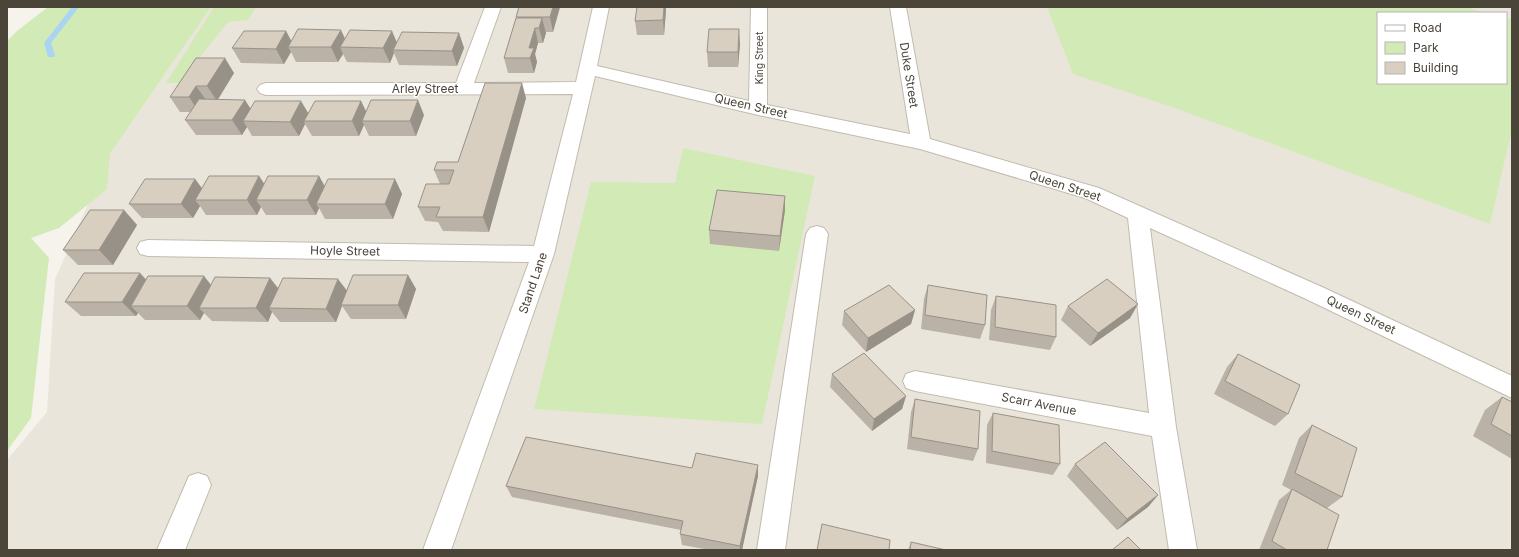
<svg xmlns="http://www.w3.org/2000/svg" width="1519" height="557" font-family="Inter,sans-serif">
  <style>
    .residential { fill: #eae5da; fill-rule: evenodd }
    .green { fill: #d2eab5 }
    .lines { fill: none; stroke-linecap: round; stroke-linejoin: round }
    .stream { fill: #a9d4f2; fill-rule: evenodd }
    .minor-casing { stroke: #c2bbae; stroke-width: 2 }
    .minor { fill: #fff; fill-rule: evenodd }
    .wall { fill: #bab2a6 }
    .shaded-wall { fill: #979187 }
    .building { fill: #d8cfc1; stroke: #979187 }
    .labels { text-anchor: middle; stroke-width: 3; stroke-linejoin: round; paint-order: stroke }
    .far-street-label { font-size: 10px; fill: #4b4439; stroke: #fff }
    .street-label { font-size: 12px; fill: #4b4439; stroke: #fff }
  </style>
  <rect width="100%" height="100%" fill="#f6f3ec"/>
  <!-- residential -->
  <path class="residential" d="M211,7H1512V550H7V460L47,412L55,279L110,154ZM1378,13H1506V83H1378Z"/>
  <!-- green -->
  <g class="green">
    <path d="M48,7H211L110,154L107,189L59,228L31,238L49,258L31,418L7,451V41L17,31Z"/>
    <path d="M214,7H256L248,20L228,22L179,83H166Z"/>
    <path d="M1047,7H1269L1273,9L1276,7H1468L1483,13H1378V83H1506V18L1512,19V129L1490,224L1175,108L1073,74Z"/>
    <path d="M683,148L815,176L762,424L534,409L591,182L675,183Z"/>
  </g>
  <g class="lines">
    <!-- stream -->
    <path class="stream" d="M72,7H79L51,43L55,55L54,57H48L44,43Z"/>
    <!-- minor casing -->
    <g class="minor-casing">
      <g id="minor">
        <path d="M485,7H501L474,83L576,82L593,7H609L597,66L749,101L751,7H767V105L910,134L890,7H906L930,139L1099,188L1322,287L1512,376V398L1306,299L1150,228L1176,427L1197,550H1169L1152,436L915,391L906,388L903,381L906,374L915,371L1149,413L1128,218L1085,198L920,149L758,115L595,76L554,254L451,550H423L529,262L148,256L140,254L137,248L140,242L148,240L534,246L573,94L266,95L260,93L257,89L260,85L266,83H456Z"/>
        <path d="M817,226L824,228L828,234L785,550H757L806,234L810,228Z"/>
        <path d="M198,473L207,476L211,485L185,550H157L189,476Z"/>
      </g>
    </g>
    <!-- minor -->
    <use href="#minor" class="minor"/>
  </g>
  <!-- wall -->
  <g class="wall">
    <path d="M560,7L553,32H546L543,43H538L535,54L537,62L534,73H508L504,58L516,18V17Z"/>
    <path d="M637,7H672V8H666L664,35H637L635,21Z"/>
    <path d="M286,31L291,41L345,39L397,42L459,33L464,48L457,66L399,65L394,53L390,63L347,62L343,54L338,62H296L291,52L284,64L241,63L232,48Z"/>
    <path d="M740,44L738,67H708L707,52Z"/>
    <path d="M196,58L234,73L218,99L250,108L308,113L361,101L366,111L424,115L416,136H369L364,125L359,136H312L305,124L299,136H252L247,127L242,135H196L185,120L191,112H180L170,97Z"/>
    <path d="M526,98L489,232L443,231L438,222L425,221L418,207L440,184L434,170L458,162Z"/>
    <path d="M259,176L264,184L319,176L325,186L395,179L402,194L393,219H325L319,208L316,215H266L261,207L257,215H206L200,206L193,218H142L129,204L195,179L202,188Z"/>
    <path d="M785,196V210L779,251L710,244L709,230Z"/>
    <path d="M124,210L137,225L113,265H78L63,250Z"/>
    <path d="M408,275L416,289L406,319H351L342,306L336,322H280L272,312L268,322L212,321L204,313L200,320H145L138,313L136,316H81L65,302L146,280L211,285L270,278L278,288L347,291Z"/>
    <path d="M928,285L985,325L980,339L921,329L924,299Z"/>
    <path d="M996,296L1056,337L1050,350L989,340L991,310Z"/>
    <path d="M1138,304L1130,318L1090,346L1061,320L1068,306Z"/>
    <path d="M915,310L911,324L866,352L842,325L844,311Z"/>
    <path d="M1238,354L1288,414L1275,426L1214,394L1227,367Z"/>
    <path d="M832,374L906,396L902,409L872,431L830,387Z"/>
    <path d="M1502,397L1512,402V459L1473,436L1485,410Z"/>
    <path d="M915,399L978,449L973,461L907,449L911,412Z"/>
    <path d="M993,413L1060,464L1053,475L986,463L987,425Z"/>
    <path d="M1312,425L1342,497L1327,508V550H1259L1279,500L1291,490L1282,485L1299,438Z"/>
    <path d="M1075,464L1158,495L1148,507L1117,530L1067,476Z"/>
    <path d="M692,468L758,476L742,550H710L682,545L680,534L681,530L512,497L506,486Z"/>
    <path d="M911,542L946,550H908Z"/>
  </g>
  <!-- shaded-wall -->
  <g class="shaded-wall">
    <path d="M553,7H560L553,32L550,17Z"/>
    <path d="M664,7H666V11L664,35L663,20Z"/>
    <path d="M542,18L546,33L543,43L539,28Z"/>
    <path d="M535,28L538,43L535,54L537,62L534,73L530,58L529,48Z"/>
    <path d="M739,29L740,44L738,67V52Z"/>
    <path d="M341,30L348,45L340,47L343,54L338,62L331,47Z"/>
    <path d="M286,31L294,46L288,47L291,52L284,64L276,49Z"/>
    <path d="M392,31L398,45L393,50L394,53L390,63L383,48Z"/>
    <path d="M459,33L464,48L457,66L452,51Z"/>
    <path d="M225,58L234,73L217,101L207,86Z"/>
    <path d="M522,83L526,98L489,232L483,217Z"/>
    <path d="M196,86L206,100L199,112L189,97Z"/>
    <path d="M245,100L254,114L243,121L247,127L242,135L232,120Z"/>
    <path d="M418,100L424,115L416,136L410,121Z"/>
    <path d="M301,101L310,116L304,121L305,124L299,136L290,122Z"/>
    <path d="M361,101L368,116L362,121L364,125L359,136L352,121Z"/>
    <path d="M259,176L269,191L256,200L261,207L257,215L247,200Z"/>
    <path d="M319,176L327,191L316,204L319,208L316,215L307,200Z"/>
    <path d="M195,179L206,194L195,200L200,206L193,218L181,204Z"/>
    <path d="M395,179L402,194L393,219L385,204Z"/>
    <path d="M785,196V210L779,251L780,236Z"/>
    <path d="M124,210L137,225L113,265L99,250Z"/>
    <path d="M140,273L153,287L131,306L138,313L136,316L122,302Z"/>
    <path d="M408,275L416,289L406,319L398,305Z"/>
    <path d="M204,276L215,290L199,308L204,313L200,320L187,306Z"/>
    <path d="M270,278L281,292L269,308L272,312L268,322L256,308Z"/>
    <path d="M338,279L348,292L341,305L342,306L336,322L326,309Z"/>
    <path d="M1138,304L1130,318L1090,346L1098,333Z"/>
    <path d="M915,310L911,324L866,352L868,338Z"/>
    <path d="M906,396L902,409L872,431L874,419Z"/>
    <path d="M758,465V476L742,550H740V546Z"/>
    <path d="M1158,495L1148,507L1117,530L1127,519Z"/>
  </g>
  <!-- building -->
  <g class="building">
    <path d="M519,7H553L550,17H516Z"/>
    <path d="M637,7H664L663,20L635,21Z"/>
    <path d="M516,18H542L539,28H535L529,48H534L530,58H504Z"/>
    <path d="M298,29L341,30L331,47H288Z"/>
    <path d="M709,29H739L738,52H707Z"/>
    <path d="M350,30L392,31L383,48L340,47Z"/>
    <path d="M244,31H286L276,49L232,48Z"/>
    <path d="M402,32L459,33L452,51L393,50Z"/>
    <path d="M196,58H225L207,86H196L189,97H170Z"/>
    <path d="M485,83H522L483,217H436L440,207H418L426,184H449L454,170H434L437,162H458Z"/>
    <path d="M199,99L245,100L232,120H185Z"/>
    <path d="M371,100H418L410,121H362Z"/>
    <path d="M255,101H301L290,122L243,121Z"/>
    <path d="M315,101H361L352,121H304Z"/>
    <path d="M209,176H259L247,200H195Z"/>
    <path d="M268,176H319L307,200H256Z"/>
    <path d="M145,179H195L181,204H129Z"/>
    <path d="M328,179H395L385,204H316Z"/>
    <path d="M717,190L785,196L780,236L709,230Z"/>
    <path d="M90,210H124L99,250H63Z"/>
    <path d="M84,273H140L122,302H65Z"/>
    <path d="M353,275H408L398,305H341Z"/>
    <path d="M148,276H204L187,306H131Z"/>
    <path d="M215,277L270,278L256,308H199Z"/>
    <path d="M283,278L338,279L326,309L269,308Z"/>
    <path d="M1107,279L1138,304L1098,333L1068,306Z"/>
    <path d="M889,285L915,310L868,338L844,311Z"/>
    <path d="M928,285L987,295L985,325L925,315Z"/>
    <path d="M996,296L1056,305V337L995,327Z"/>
    <path d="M864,353L906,396L874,419L832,374Z"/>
    <path d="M1238,354L1300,385L1288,414L1225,381Z"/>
    <path d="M1502,397L1512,402V436L1491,424Z"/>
    <path d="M915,399L980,411L978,449L911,437Z"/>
    <path d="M993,413L1059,425L1060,464L992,451Z"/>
    <path d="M1312,425L1357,448L1342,497L1295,473Z"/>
    <path d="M526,437L692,468L696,453L758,465L740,546L680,534L683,521L506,486Z"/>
    <path d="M1105,442L1158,495L1127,519L1075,464Z"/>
    <path d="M1292,489L1339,515L1327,550H1287L1272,541Z"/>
    <path d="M822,524L890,540L889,550H817Z"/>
    <path d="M1128,537L1141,550H1112Z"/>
    <path d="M911,542L946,550H910Z"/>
  </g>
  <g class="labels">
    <!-- far-street labels -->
    <g class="far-street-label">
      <text transform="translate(759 58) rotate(-90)" y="4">King Street</text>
    </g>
    <!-- street labels -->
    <g class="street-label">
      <text transform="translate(909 75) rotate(81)" y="4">Duke Street</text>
      <text x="425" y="93">Arley Street</text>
      <text transform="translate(751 106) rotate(13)" y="4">Queen Street</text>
      <text transform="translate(1065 186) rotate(18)" y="4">Queen Street</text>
      <text transform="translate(345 251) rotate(1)" y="4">Hoyle Street</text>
      <text transform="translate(533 283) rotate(-71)" y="4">Stand Lane</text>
      <text transform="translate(1361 315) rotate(25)" y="4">Queen Street</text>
      <text transform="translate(1039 404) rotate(11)" y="4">Scarr Avenue</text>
    </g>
  </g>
  <!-- border -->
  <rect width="1519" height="557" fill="none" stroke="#4b4439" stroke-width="16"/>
  <!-- legend -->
  <rect x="1377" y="12" width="130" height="72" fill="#ffffff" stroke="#b7b4b0"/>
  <rect x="1385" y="25" width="20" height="6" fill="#ffffff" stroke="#b7b4b0"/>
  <text x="1413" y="32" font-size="12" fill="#4b4439">Road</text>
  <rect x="1385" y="42" width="20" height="12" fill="#d2eab5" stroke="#b7b4b0"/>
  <text x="1413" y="52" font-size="12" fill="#4b4439">Park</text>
  <rect x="1385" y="62" width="20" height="12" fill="#d8cfc1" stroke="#b7b4b0"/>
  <text x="1413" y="72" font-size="12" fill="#4b4439">Building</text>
</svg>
